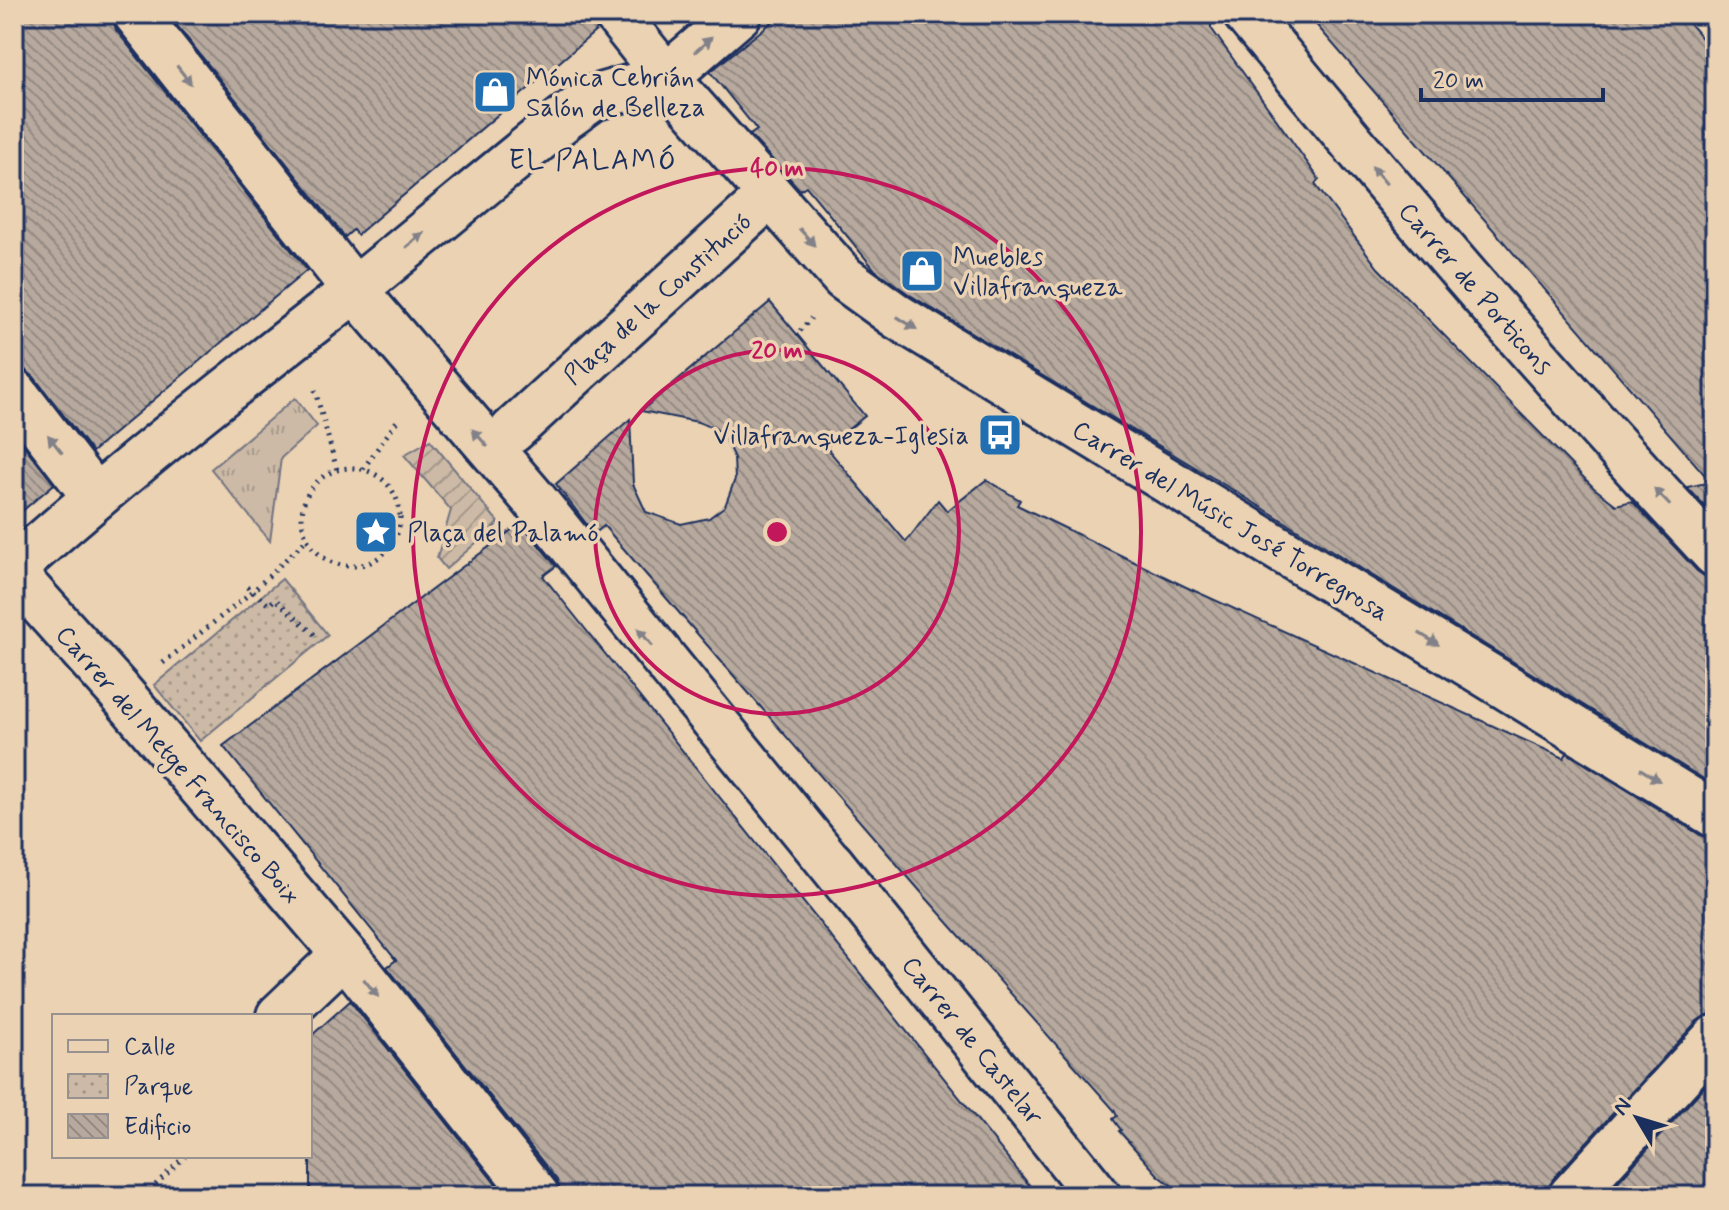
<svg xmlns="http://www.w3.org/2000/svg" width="1729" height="1210" font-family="Mynerve,sans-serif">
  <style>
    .grass { fill: url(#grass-tufts); stroke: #747482; stroke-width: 2 }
    .park { fill: url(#park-dots); stroke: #747482; stroke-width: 2 }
    .garden { fill: url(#garden-furrows); stroke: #747482; stroke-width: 2 }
    .building { fill: url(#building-back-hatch); stroke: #1b2f5e; stroke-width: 2 }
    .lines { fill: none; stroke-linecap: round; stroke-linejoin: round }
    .street-casing { stroke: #1b2f5e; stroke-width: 50 }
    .secondary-casing { stroke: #1b2f5e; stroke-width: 50 }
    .path { stroke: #1b2f5e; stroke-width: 5; stroke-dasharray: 2 6; stroke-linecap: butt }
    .street { stroke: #ead2b2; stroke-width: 44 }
    .secondary { stroke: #ead2b2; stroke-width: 44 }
    .oneway { fill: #828088 }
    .ring { fill: none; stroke: #c2185b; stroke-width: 4 }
    .labels { text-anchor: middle; stroke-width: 7; stroke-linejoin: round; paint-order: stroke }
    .poi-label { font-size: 26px; fill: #1b2f5e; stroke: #ead2b2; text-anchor: start }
    .street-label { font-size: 26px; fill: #1b2f5e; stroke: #ead2b2 }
    .neighbourhood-label { font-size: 28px; letter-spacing: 2px; fill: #1b2f5e; stroke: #ead2b2 }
    .centre { fill: #c2185b; stroke: #ead2b2; stroke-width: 4 }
    .ring-label { font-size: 24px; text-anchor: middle; font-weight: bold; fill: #c2185b; stroke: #ead2b2; stroke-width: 7; stroke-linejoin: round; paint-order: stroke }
  </style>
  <defs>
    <pattern id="grass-tufts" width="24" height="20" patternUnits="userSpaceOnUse" patternTransform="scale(2)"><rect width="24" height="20" fill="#ccbaa6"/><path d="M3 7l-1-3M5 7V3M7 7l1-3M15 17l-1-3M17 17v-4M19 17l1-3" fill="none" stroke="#a5988a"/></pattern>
    <pattern id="park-dots" width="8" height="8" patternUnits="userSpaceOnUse" patternTransform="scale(2)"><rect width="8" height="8" fill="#ccbaa6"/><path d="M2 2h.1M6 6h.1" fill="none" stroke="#a5988a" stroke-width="1.8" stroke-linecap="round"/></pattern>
    <pattern id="garden-furrows" width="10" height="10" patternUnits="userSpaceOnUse" patternTransform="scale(2)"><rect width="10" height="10" fill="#ccbaa6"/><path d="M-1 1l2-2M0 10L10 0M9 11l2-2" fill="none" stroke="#a5988a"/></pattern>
    <pattern id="building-back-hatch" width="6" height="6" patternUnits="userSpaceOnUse" patternTransform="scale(2)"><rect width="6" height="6" fill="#b7a99d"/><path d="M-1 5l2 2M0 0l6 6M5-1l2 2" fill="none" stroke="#948a83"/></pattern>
  </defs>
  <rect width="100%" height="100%" fill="#ead2b2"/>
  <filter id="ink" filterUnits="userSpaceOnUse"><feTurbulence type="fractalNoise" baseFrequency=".0125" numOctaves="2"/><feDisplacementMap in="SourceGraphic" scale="16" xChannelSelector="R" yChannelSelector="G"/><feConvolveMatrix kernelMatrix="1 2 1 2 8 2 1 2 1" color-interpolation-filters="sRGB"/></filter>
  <g filter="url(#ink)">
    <!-- grass -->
    <path class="grass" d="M295,398L317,426L281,458L270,541L211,469Z"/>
    <!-- park -->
    <path class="park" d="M282,579L328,635L200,741L154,685Z"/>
    <!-- garden -->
    <path class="garden" d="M430,440L499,523L446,569L437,558L451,510L404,455Z"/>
    <!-- building -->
    <g class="building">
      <path d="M14,14H112L116,30L307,270L92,452L34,377L24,369L14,368Z"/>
      <path d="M168,14H592L597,30L357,235L353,230L345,237Z"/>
      <path d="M782,14H1211V28L1319,179L1315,184L1378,268L1594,488L1616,505L1632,501L1697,571L1707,578H1715V786L1238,493L1013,358L910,295L875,270L806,186L800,190L750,135L757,130L710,72Z"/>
      <path d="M1307,14H1681L1715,53V517L1687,487L1711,482Z"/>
      <path d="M770,302L865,416L826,447L906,542L938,500L947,511L986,480L1020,500L1017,505L1186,587L1564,758L1567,753L1702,836L1715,840V1014L1707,1015L1697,1021L1553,1179L1547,1196H1185L1158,1175L1119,1131L1121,1130L1113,1119L1117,1116L1114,1110L921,892L604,526L594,534L556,484L630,419L633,484L646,512L681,524L709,518L725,506L735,479L734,458L725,439L716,429L698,422L641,411Z"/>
      <path d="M14,433L54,484L14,518Z"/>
      <path d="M521,523L556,566L543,576L1038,1196H561L557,1180L387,967L396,960L223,746Z"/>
      <path d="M350,1001L505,1196H310V1037Z"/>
      <path d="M1715,1075V1196H1605Z"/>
    </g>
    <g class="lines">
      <!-- street casing -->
      <g class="street-casing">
        <g id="street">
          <path d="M136,14L354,289L532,497L848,885"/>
          <path d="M14,392L95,497"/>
          <path d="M512,431L770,195"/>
          <path d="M14,574L118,690L360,973L537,1196"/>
          <path d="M831,863L1098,1196"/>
          <path d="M279,1016L343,955"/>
          <path d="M1571,1196L1715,1038"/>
        </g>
      </g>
      <!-- secondary casing -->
      <g class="secondary-casing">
        <g id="secondary">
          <path d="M616,14L666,77L844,278L898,317C1170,485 1444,647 1715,815"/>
          <path d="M1246,14C1397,199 1552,379 1715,554"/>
          <path d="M14,568C123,471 238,381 353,291C424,234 494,175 565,118L593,98L666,77L739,14"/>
        </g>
      </g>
      <!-- path -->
      <g class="path">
        <path d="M800,331L811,318"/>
        <path d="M315,390L337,470"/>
        <circle cx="351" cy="517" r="49"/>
        <path d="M363,469L397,421"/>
        <path d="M247,587L269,605L275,599L315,635"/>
        <path d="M163,663L253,591L307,539"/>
        <path d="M144,1196L185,1156"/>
      </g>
      <!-- street -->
      <use href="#street" class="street"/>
      <!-- secondary -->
      <use href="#secondary" class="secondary"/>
    </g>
    <!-- one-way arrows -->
    <defs><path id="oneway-solid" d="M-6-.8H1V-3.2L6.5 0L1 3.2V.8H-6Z" transform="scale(2)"/></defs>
    <g class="oneway">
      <use href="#oneway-solid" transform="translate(703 45) rotate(-41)"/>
      <use href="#oneway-solid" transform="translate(184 75) rotate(52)"/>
      <use href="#oneway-solid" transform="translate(1379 175) rotate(-130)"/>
      <use href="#oneway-solid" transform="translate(807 237) rotate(48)"/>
      <use href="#oneway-solid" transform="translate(415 240) rotate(-39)"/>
      <use href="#oneway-solid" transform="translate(907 323) rotate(32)"/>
      <use href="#oneway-solid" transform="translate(480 438) rotate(-131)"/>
      <use href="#oneway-solid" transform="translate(55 444) rotate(-128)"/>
      <use href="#oneway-solid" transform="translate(1662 497) rotate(-133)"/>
      <use href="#oneway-solid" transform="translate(645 637) rotate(-129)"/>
      <use href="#oneway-solid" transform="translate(1429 639) rotate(31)"/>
      <use href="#oneway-solid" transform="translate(1650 775) rotate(32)"/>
      <use href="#oneway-solid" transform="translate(371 988) rotate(51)"/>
    </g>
  </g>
  <!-- distance rings -->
  <g class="ring">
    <circle cx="777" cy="532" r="182"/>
    <circle cx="777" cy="532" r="364"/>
  </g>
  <!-- icons -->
  <defs>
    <g id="shop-square" transform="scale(2.3)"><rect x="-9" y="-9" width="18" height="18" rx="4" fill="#1f6fb2" stroke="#ead2b2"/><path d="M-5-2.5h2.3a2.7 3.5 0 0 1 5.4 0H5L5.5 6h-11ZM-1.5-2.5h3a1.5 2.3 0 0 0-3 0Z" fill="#fff"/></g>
    <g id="bus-square" transform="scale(2.3)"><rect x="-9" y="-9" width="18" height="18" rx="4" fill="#1f6fb2" stroke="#ead2b2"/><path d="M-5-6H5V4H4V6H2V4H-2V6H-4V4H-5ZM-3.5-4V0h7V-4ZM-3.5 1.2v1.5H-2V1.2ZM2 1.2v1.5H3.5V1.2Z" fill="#fff"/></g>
    <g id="sight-square" transform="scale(2.3)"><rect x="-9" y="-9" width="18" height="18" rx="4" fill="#1f6fb2" stroke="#ead2b2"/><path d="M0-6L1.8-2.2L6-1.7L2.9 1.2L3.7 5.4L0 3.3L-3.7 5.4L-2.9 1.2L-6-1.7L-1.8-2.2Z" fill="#fff"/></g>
  </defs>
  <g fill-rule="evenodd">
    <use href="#shop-square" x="495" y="92"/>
    <use href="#shop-square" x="922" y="271"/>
    <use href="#bus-square" x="1000" y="435"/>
    <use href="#sight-square" x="376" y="532"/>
  </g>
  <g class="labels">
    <!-- poi labels -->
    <g class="poi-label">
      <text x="526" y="86">Mónica Cebrián<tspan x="526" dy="30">Salón de Belleza</tspan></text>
      <text x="953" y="265">Muebles<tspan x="953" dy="30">Villafranqueza</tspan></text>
      <text x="969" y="444" text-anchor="end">Villafranqueza-Iglesia</text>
      <text x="407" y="541">Plaça del Palamó</text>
    </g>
    <!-- street labels -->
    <g class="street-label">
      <text transform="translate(1476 288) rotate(49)" y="9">Carrer de Porticons</text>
      <text transform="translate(657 298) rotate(-42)" y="9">Plaça de la Constitució</text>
      <text transform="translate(1231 520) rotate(31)" y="9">Carrer del Músic José Torregrosa</text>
      <text transform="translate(179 764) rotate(49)" y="9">Carrer del Metge Francisco Boix</text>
      <text transform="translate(973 1040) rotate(51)" y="9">Carrer de Castelar</text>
    </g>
    <!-- neighbourhood labels -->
    <g class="neighbourhood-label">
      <text x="593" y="169">EL PALAMÓ</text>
    </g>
  </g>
  <circle cx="777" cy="532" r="12" class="centre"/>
  <g class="ring-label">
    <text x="777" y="176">40 m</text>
    <text x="777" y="358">20 m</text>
  </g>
  <!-- margin -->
  <rect width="1729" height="1210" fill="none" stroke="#ead2b2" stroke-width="48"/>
  <rect x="24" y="24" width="1681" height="1162" fill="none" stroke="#1b2f5e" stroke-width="3" filter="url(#ink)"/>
  <!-- legend -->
  <rect x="52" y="1014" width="260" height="144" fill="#ead2b2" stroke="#979190" stroke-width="2"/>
  <rect x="68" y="1040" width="40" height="12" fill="#ead2b2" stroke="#979190" stroke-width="2"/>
  <text x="124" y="1054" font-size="24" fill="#1b2f5e">Calle</text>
  <rect x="68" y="1074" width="40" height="24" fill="url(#park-dots)" stroke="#979190" stroke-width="2"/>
  <text x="124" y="1094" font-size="24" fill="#1b2f5e">Parque</text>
  <rect x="68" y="1114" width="40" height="24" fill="url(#building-back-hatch)" stroke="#979190" stroke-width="2"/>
  <text x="124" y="1134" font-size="24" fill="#1b2f5e">Edificio</text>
  <!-- north arrow -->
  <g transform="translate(1637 1118) rotate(308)" stroke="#ead2b2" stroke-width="6" paint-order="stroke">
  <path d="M0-6L14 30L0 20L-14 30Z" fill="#1b2f5e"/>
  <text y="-12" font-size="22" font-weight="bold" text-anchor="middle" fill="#1b2f5e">N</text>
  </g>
  <!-- scale -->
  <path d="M1421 88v12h182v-12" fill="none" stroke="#1b2f5e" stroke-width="4"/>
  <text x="1433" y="88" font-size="24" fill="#1b2f5e" stroke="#ead2b2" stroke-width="6" paint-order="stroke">20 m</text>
</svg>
